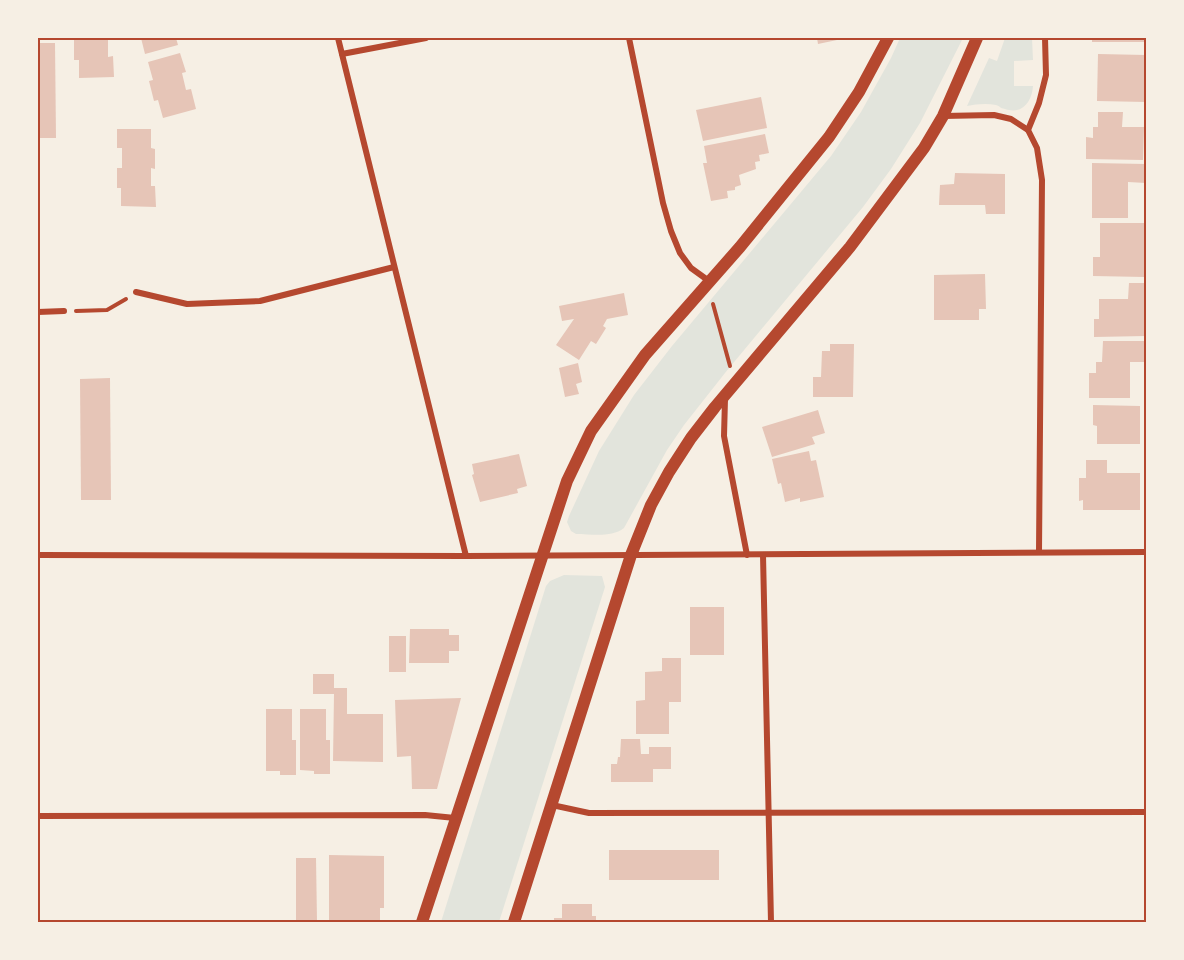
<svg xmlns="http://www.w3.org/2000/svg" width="1184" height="960" font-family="Arial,sans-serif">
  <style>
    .green { fill: #e2e4dc }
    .building { fill: #e6c5b7 }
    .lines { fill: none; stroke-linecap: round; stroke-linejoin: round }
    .path { stroke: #b5482f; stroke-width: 4 }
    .minor { stroke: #b5482f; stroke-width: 6 }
    .secondary { stroke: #b5482f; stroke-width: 12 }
    .neatline { fill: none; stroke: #b5482f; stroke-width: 2 }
  </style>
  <rect width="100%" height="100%" fill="#f6efe4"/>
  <!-- green -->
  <g class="green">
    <path d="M900,38H963L920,123L891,169L863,207L725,373L684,425L667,450L624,528C611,538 592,534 576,534L571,531L567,522L569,516L599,451L634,395L672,346L831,156L861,112L891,58Z"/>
    <path d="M1005,38H1032L1033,60L1014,61V86H1033C1032,101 1023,115 1005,109C999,108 1002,107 996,105C987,103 976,104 967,106L989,58L997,61Z"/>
    <path d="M564,575L602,576L605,587L499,922H441L546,586L550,581Z"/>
  </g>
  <!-- building -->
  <g class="building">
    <path d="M78,38H108V57L113,56L114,77L79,78V60H74V39H78Z"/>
    <path d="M141,38H176L178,45L145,54Z"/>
    <path d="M817,38H836L837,40L818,44Z"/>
    <rect x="1092" y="38" width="53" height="4"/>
    <path d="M38,43H55L56,138H38Z"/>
    <path d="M180,53L186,72L182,73L186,90L191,89L196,109L163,118L158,100L154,101L149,81L153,80L148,62Z"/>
    <path d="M1098,54L1146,55V102L1097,101Z"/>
    <path d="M761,97L767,128L703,141L696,110Z"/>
    <path d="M1098,112H1123L1122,127H1144L1143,160L1086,159V137L1093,138V127H1098Z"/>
    <path d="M117,129H151V148L155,149V169L151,168V186H155L156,207L121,206V188H117V168H122V148H117Z"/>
    <path d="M765,134L769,153L759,155L760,161L755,162L756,169L739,175L741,185L735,187V190L727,191L728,198L711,201L703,163H707L704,146Z"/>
    <path d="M1092,163L1146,164V183L1128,182V218H1092Z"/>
    <path d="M955,173L1005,174V214H986L985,205H939L940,185L954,184Z"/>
    <path d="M1100,223H1146L1145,277L1093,276V257H1100Z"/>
    <path d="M985,274L986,309H979V320H934V275Z"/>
    <path d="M1129,283H1146V336L1094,337V319H1099V299H1128Z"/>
    <path d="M624,293L628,315L607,319L603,326L606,328L596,344L591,341L579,360L556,345L574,319L562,321L559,306Z"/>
    <path d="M1103,341H1146V362H1130V398H1089V373H1096V362H1102Z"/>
    <path d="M830,344H854L853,397H813V377H821L822,351H830Z"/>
    <path d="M578,363L582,382L576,384L579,394L565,397L559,368Z"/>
    <path d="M110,378L111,500H81L80,379Z"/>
    <path d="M1093,405L1140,406V444H1097V426L1093,425Z"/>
    <path d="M818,410L825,433L812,437L815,444L772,457L762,427Z"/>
    <path d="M809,451L811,461L816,460L824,497L800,502V498L785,502L781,483L778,484L772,459Z"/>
    <path d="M519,454L527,486L517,489L518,493L480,502L472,475L474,474L472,464Z"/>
    <path d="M1086,460H1107V473H1140V510H1083V500L1079,501V478H1086Z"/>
    <rect x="690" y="607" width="34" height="48"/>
    <path d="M410,629H449V635H459V651H449V663H409Z"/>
    <rect x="389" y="636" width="17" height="36"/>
    <path d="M662,658H681V702H669V734H636V701L645,700V672L662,671Z"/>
    <path d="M313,674H334V688H347V714H383V762L333,761L334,694H313Z"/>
    <path d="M461,698L437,789H412L411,756L397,757L395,700Z"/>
    <path d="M266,709H292V740H296V775H280V771H266Z"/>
    <path d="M300,709H326V740H330V774H314V771L300,770Z"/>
    <path d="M621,739H640L641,754H649V747H671V769H653V782H611V764H617L618,757H620Z"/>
    <rect x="609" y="850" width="110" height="30"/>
    <path d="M329,855L384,856V908H380V922H329Z"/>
    <path d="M296,858H316L317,922H296Z"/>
    <path d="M562,904H592V916H596V922H554V918H562Z"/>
  </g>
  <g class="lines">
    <!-- path -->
    <g class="path">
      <path d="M713,304L730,366"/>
      <path d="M76,311L107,310L126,299"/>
    </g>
    <!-- minor -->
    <g class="minor">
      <path d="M338,38L466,556"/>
      <path d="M629,38L663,203L671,231L680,253L691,268L709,281"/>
      <path d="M342,54L426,38"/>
      <path d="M943,116L994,115L1011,119L1028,130"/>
      <path d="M136,292L187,304L260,301L394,267"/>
      <path d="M38,312L64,311"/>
      <path d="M725,399L724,436L747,555"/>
      <path d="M1039,552L1042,180L1037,148L1028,130L1039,103L1046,75L1045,38"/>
      <path d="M38,555L466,556L1146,552"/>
      <path d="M763,555L771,922"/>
      <path d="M552,805L589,813L1146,812"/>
      <path d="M38,816L425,815L455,818"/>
    </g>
    <!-- secondary -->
    <g class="secondary">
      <path d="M422,922L567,481L591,431L645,355L740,247L829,137L859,92L888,38"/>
      <path d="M514,922L631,555L651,505L669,472L691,438L715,407L850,247L924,148L943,116L977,38"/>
    </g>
  </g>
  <!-- border -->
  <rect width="1184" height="960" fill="none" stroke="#f6efe4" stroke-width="78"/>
  <rect x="39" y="39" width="1106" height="882" class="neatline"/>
</svg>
